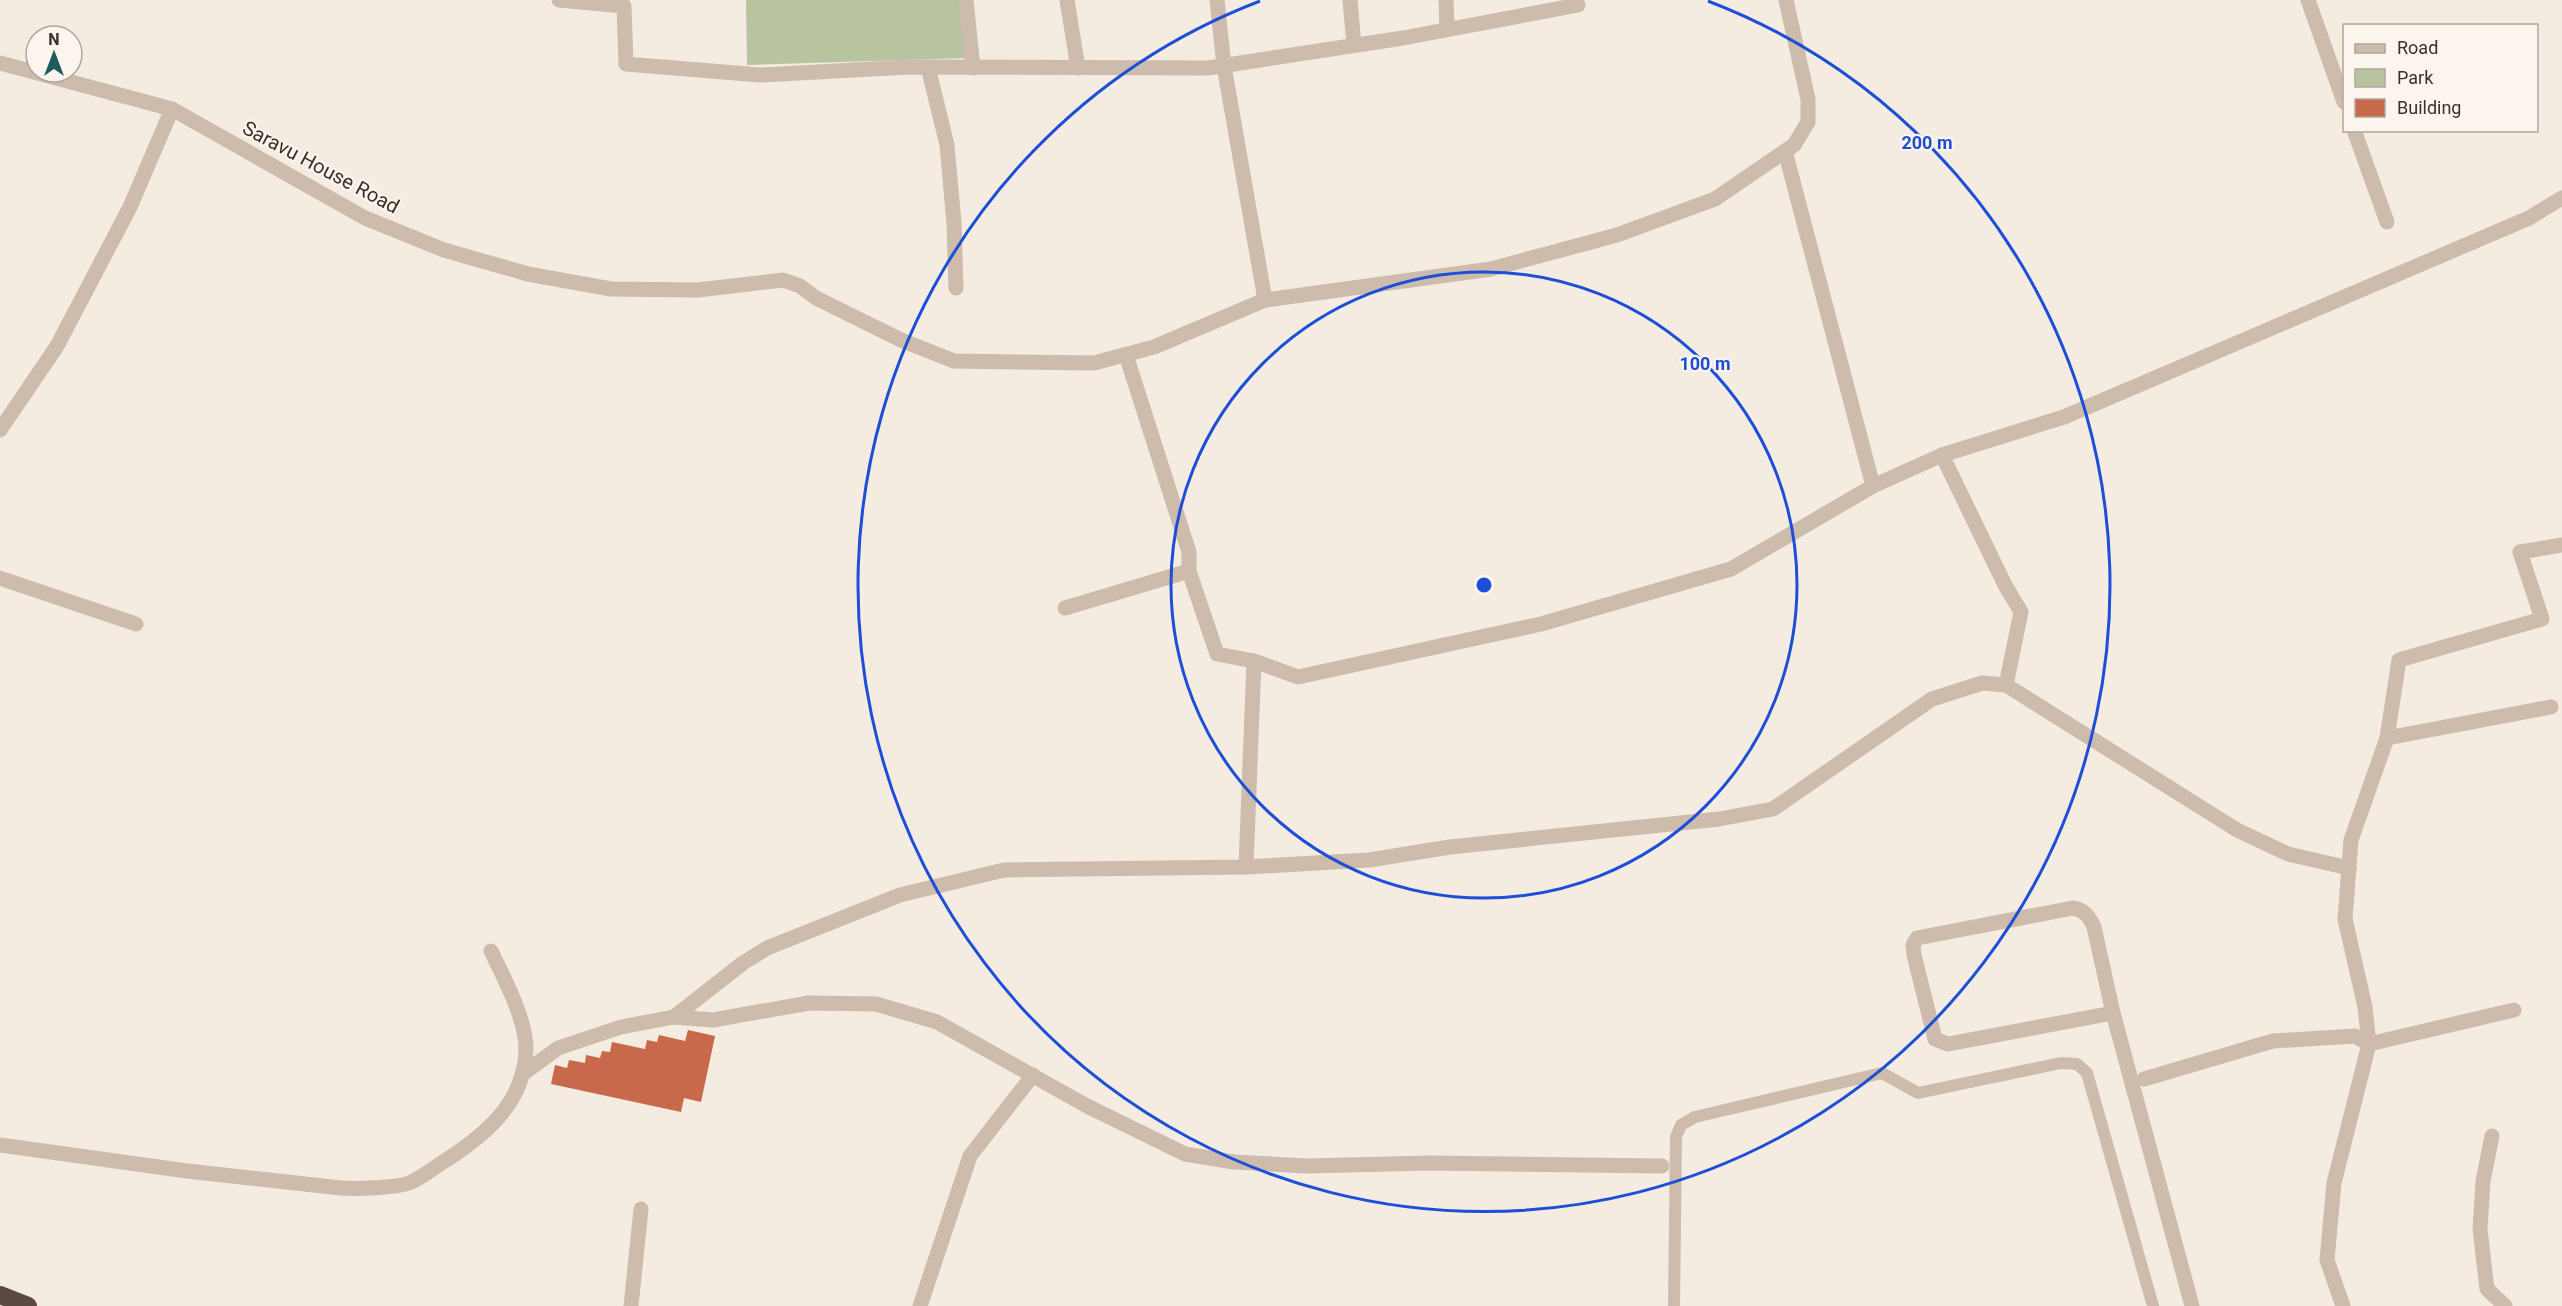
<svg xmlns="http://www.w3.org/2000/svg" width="2562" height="1306" font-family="Roboto,sans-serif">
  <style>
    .green { fill: #b8c4a0 }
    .building { fill: #c8694b }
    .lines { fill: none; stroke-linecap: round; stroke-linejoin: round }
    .lane { stroke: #cdbbac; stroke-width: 12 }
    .street { stroke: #cdbbac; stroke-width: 15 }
    .highway { stroke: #5c4a42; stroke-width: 18 }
    .ring { fill: none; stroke: #1d4ed8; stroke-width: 3 }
    .labels { text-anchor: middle; stroke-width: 4.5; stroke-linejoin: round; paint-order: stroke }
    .street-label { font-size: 20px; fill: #3b302b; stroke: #fbf5ee }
    .centre { fill: #1d4ed8; stroke: #fbf5ee; stroke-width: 3 }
    .ring-label { font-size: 18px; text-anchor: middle; font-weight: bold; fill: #1d4ed8; stroke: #fbf5ee; stroke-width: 4.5; stroke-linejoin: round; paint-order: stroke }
  </style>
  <rect width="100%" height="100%" fill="#f4ebe1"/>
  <!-- green -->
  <path class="green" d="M746,0H961L966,58L747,65Z"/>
  <!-- building -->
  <path class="building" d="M688,1030L715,1036L701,1102L684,1098L681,1112L551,1084L555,1065L567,1068L569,1060L585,1063L586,1055L600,1058L602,1051L610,1052L612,1042L645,1049L647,1040L657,1042L659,1035L685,1041Z"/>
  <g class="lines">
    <!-- lane -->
    <path class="lane" d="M1674,1306L1676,1137L1681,1125L1695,1117L1882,1073L1918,1093L2061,1063L2077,1064L2087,1073L2153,1306"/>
    <!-- street -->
    <g class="street">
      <path d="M559,0L624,6L626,64L760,75L909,67L1208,68L1403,38L1578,5"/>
      <path d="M966,0L973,68"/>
      <path d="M1067,0L1078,68"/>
      <path d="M1217,0L1224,66L1265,300"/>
      <path d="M1350,0L1354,45"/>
      <path d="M1446,0L1447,29"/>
      <path d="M2308,0L2344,102"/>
      <path d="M0,63L172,109L365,218L444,250L528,274L611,289L698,290L783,280L800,286L816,298L901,340L954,361L1094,363L1154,347L1265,300L1491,269L1617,235L1715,199L1794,145L1808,122V99L1786,0"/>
      <path d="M928,67L947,145L954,223L956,288"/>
      <path d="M2354,130L2387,222"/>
      <path d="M1785,151L1873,486"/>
      <path d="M1126,355L1189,552V571L1217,654L1254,661L1298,677L1541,624L1731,569L1873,486L1942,455L2064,417L2529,218L2562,198"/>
      <path d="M0,430L57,346L130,207L172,109"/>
      <path d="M1942,455L2005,585L2021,612L2006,685"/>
      <path d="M0,578L136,624"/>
      <path d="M1065,608L1189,571"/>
      <path d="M2387,738L2551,707"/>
      <path d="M1246,867L1254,661"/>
      <path d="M2073,908C2084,910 2089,916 2094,927L2113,1013L1948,1044L1935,1039L1914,955L1913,945L1917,938Z"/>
      <path d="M2113,1013L2192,1306"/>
      <path d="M674,1017L743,963L767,948L900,895L1004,870L1246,867L1369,860L1450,847L1719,819L1773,809L1932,699L1982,683L2006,685L2237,830L2288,854L2349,868"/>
      <path d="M524,1073L558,1048L621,1027L674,1017L713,1020L809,1003L876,1004L937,1022L1087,1106L1185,1154L1234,1162L1306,1166L1430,1163L1662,1166"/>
      <path d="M2144,1079L2273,1041L2355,1036L2369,1044L2514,1010"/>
      <path d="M2492,1136L2483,1181L2480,1229L2487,1289L2505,1306"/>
      <path d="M0,1145L187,1171L341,1188C357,1189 394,1188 409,1183C420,1179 431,1170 440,1164C483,1137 525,1104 526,1049C526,1019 504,978 491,951"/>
      <path d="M631,1306L641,1209"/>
      <path d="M920,1306L970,1156L1033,1075"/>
      <path d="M2343,1306L2327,1260L2334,1183L2369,1044L2365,1007L2345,919L2351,840L2387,738L2399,660L2542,619L2520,552L2562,545"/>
    </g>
    <!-- highway -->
    <path class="highway" d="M0,1295L28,1306"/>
  </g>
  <!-- distance rings -->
  <g class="ring">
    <circle cx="1484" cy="585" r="313"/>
    <path d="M1708 1A626 626 0 1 1 1260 1"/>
  </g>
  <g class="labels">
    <!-- street labels -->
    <g class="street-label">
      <text transform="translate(321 167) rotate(28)" y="7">Saravu House Road</text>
    </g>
  </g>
  <circle cx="1484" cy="585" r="9" class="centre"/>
  <g class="ring-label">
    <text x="1927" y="149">200 m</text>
    <text x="1705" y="370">100 m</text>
  </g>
  <!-- legend -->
  <rect x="2343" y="24" width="195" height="108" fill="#fbf5ee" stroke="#aea6a0" stroke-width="1.5"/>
  <rect x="2355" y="44" width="30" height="9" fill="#cdbbac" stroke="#aea6a0" stroke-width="1.5"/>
  <text x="2397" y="54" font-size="18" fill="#3b302b">Road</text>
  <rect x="2355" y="69" width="30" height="18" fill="#b8c4a0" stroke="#aea6a0" stroke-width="1.5"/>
  <text x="2397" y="84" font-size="18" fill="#3b302b">Park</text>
  <rect x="2355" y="99" width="30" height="18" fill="#c8694b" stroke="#aea6a0" stroke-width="1.5"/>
  <text x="2397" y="114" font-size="18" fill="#3b302b">Building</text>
  <!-- north arrow -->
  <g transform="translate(54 54)"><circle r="28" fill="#fbf5ee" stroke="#aea6a0" stroke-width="1.5"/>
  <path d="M0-4.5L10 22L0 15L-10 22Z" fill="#1f5a5e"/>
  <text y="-9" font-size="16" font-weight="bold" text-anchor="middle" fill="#3b302b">N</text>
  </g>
</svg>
